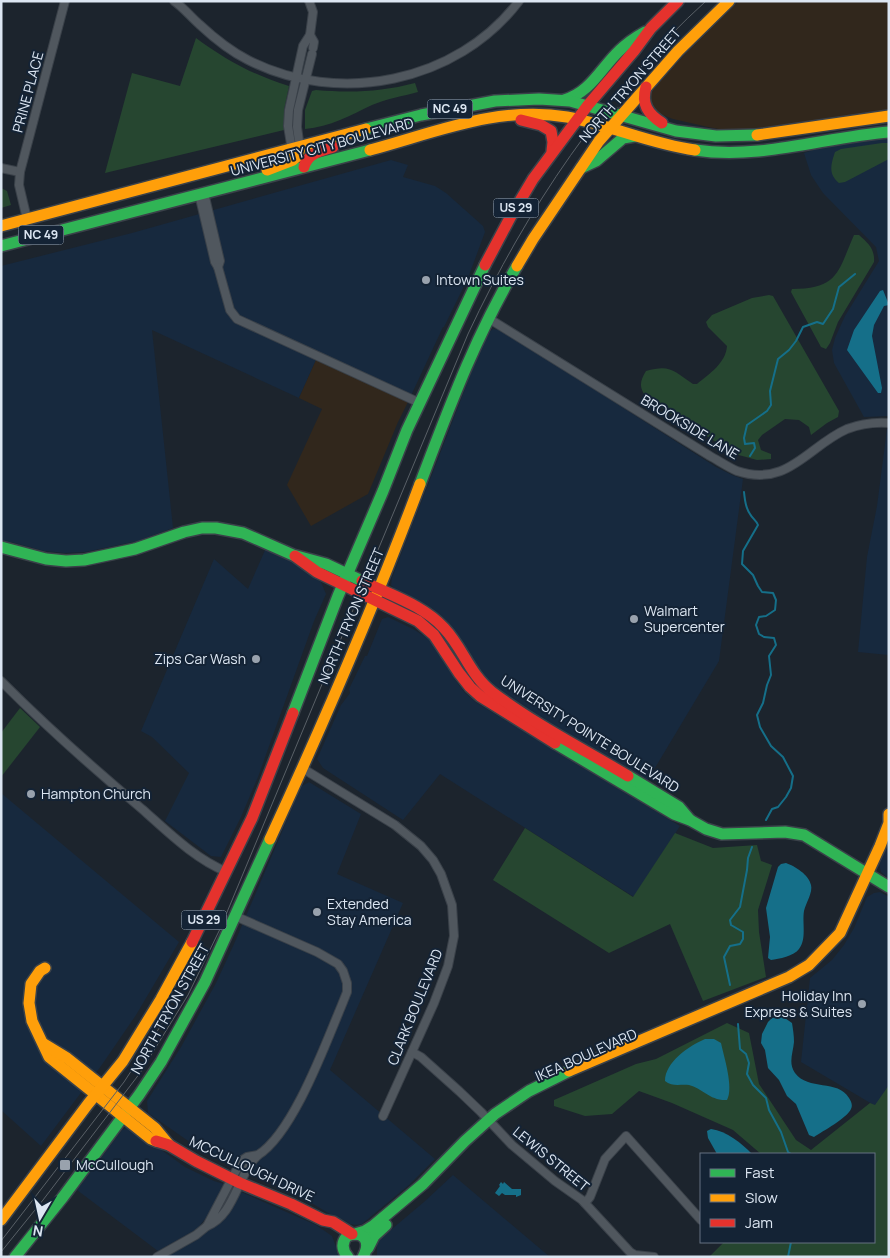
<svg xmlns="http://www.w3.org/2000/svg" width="890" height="1258" font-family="Manrope,sans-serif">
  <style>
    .built { fill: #17293e }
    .industrial { fill: #31271c }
    .green { fill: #264630 }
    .water { fill: #156f89 }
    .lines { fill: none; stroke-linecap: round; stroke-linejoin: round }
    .stream { stroke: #156f89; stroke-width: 2 }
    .street-casing { stroke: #3a4149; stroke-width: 10 }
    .fast-casing { stroke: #3a4149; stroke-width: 14 }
    .slow-casing { stroke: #3a4149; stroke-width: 14 }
    .jam-casing { stroke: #3a4149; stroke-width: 14 }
    .street { stroke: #50575e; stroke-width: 8 }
    .fast { stroke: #30b455; stroke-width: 11 }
    .slow { stroke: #ff9f0a; stroke-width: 11 }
    .jam { stroke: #e5322d; stroke-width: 11 }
    .tram { stroke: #596067; stroke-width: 1 }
    .poi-dot { fill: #99a2ad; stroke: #142335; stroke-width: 2 }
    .labels { text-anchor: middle; stroke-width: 4; stroke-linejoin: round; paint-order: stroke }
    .shield { fill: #142335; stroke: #a0acb9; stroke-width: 1 }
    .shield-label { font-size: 12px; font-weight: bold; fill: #dce6f2 }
    .street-label { font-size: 14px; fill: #dce6f2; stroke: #142335 }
    .poi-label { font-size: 14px; fill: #dce6f2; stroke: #142335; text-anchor: start }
  </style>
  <rect width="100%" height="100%" fill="#1c242d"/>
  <!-- built -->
  <g class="built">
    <path d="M889,136V416L864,417L834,363L832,350L835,338L845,316L879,261L876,247L823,193L811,175L804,153L835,143Z"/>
    <path d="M391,160L408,165L403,177L435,186L446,193L483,226L485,232L468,278L444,327H443L408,402L316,360L299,398L152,330L173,528L138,541L85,552L65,553L44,551L11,542L1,555V266L132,233Z"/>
    <path d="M493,329L501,330L716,467L732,475L743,479L719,661L646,783L496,690L478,670L458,636L443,617L427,605L396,590L391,585L392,578L478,355L488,333Z"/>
    <path d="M887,429H889V655L858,652L867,557L877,506Z"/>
    <path d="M266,548L286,557L319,577L318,580L321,582L326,594L314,621L258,777L241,817L221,857L211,856L165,821L189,773L152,737L141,731L214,559L248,589Z"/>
    <path d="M388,617L413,629L432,641L456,681L465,693L477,703L680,826L634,897L440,774L403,820L323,768L317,759L341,705L350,693L349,689L365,656H367L382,619Z"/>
    <path d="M309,782L361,814L337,874L403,903L330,1070L435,1159L409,1185L362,1224L356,1225L350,1224L342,1219L340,1220L293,1192L194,1145L148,1113L147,1101L181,1047L216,983L234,944L290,813L302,786Z"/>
    <path d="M1,793L179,942L136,1015L101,1066L41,1146L1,1110Z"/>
    <path d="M889,838V879L881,872L879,864Z"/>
    <path d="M880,892L889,897V1114L801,1062L810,978L832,960L844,945L854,928L867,897L874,893Z"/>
    <path d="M126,1128L132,1129L185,1167L214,1181L224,1184L217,1204L197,1229L158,1251L77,1190L122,1130Z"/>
    <path d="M453,1175L550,1257H377V1244L380,1239L424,1202Z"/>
    <path d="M232,1188L316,1225L332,1236L340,1257H156L193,1236L216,1215Z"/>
  </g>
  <!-- industrial -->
  <g class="industrial">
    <path d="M739,1H889V112L764,131L724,130L708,127L673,119L655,112L647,100L651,91L687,52Z"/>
    <path d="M316,360L408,402L398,422L368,494L311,526L287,485L322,409L299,398Z"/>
  </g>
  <!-- green -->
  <g class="green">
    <path d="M196,38C226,60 253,75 289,86L284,110V130L105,173L132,73L180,86Z"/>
    <path d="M415,83L418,92C403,96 386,99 372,105C351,115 330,127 305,129V110L312,91L316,90C350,93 381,92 415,83Z"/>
    <path d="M882,143H889V159L887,160L845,182L839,183C828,174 831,164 835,152L841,149Z"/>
    <path d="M1,188L7,191L11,205L1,208Z"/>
    <path d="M854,235H859C868,243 875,249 874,262L838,322L830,343L826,349L821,347L791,292L792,289C839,289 838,271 854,235Z"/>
    <path d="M769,295L773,296L839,411L838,417L827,423L811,435L809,427L799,420L785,419L762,435L758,440L761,450L771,454V459L757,460L735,454L648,399C639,389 639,382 646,371C671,364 673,371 693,384H697C709,374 726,363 727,346L708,327L706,322L712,315L752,298Z"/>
    <path d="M20,708L40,727L1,777V733Z"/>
    <path d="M525,828L633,897L675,833L713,848L757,845L761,861L772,865L758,910L759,932L766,977L703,1001L670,924L609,953L493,880Z"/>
    <path d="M727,1023L749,1033L759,1084L796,1140L811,1150L870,1103L875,1105L889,1085V1257H709L724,1242H874V1154H761L733,1130L672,1103L639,1091L612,1114L585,1116L554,1106V1100L636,1064L656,1059Z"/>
  </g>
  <!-- water -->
  <g class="water">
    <path d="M883,290L889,305L884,306L874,325L872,336L882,388L881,393H878L847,350L854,330L880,291Z"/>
    <path d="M786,863C795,866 809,875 811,885C813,892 806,903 804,911C802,923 807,939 799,949C794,956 779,959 771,960L768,958L770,937L766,908L778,867L781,864Z"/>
    <path d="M782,1016L792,1023C793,1029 794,1036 794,1042C793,1053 788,1063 795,1073C808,1091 838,1079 849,1098C851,1101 853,1105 851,1109C847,1118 823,1131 814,1137L809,1135L796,1104L787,1096L779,1080L768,1068L765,1050L761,1043L762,1034L768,1022L772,1018Z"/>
    <path d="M705,1039H714L721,1043C724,1057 734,1088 727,1100C710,1101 702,1088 689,1085C680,1084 672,1087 665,1081C665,1062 689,1046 705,1039Z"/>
    <path d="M711,1129C727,1131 741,1143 752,1154H717L708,1138L707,1131Z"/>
    <path d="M501,1182L503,1184L504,1182L512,1189H521V1195L516,1197V1195H505L502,1193L499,1196L495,1193L500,1186L499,1185Z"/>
  </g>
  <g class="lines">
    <!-- stream -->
    <g class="stream">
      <path d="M750,456L755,448L754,443L745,444L744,438L747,425L767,411L771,405L770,391L778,359L789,350L796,341L803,327L817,322L823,324L833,309L839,287L855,274"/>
      <path d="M744,492C745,500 745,507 750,514C752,518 756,520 758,525L743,551L742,564L753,575L758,586L762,592L773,593L776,600L775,610L766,616L759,617L756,625L759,634L764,637L774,638L776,645L769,656L771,675L767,685L763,703L757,715L760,727L771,746L783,757L793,776L791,788L786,797L778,807L772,809L766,820"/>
      <path d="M730,985L724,957L730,946L740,944L743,939V932L731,925L730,920L740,907L747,870L748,858L752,847"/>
      <path d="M738,1024L740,1049L746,1054L749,1063L747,1074L753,1085L766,1098L769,1110L781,1132L788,1152L791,1154"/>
      <path d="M788,1257L791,1242"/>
    </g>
    <!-- street casing -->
    <g class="street-casing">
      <g id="street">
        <path d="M174,1C183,7 191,17 199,24C214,38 230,51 248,60C338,106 457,83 519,1"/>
        <path d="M310,35L314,42L313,48"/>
        <path d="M300,148L297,127L298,110L312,54"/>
        <path d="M292,150L288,126L289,110L303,46L310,35L313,12L309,1"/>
        <path d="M1,168L20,172"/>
        <path d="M199,194L215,262L218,267L220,261L204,193"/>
        <path d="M27,219L19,185L20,172L65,1"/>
        <path d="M218,267L230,310L237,319L420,403"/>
        <path d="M488,318L710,456C719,461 728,467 737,471C788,488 808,446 847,429C860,424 875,422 889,423"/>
        <path d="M1,681C46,726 93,768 142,809C168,832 195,859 227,872"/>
        <path d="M302,768L395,825L421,846L433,860L441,874L452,905L454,936L448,966L434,1003L383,1116"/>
        <path d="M235,916L317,952L338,964L343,971L347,983V992L341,1007C325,1045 293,1133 258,1155"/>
        <path d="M412,1052L421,1057L459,1091L481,1112L512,1145L555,1181L582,1200L630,1252L635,1255L654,1257"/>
        <path d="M258,1155C237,1175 235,1215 207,1226L241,1161L247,1157Z"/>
        <path d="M585,1203L590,1197L605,1159L626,1136L701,1220"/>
        <path d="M157,1257L196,1235L207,1226"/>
      </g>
    </g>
    <!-- fast casing -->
    <g class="fast-casing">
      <g id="fast">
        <path d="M564,100C590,93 601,68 619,51C627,43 636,37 645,32"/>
        <path d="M366,129L421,115L495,101L539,99L570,101L676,131L716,136L757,135"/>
        <path d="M695,150C760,160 825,137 889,132"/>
        <path d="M581,168L596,161L623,138L635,136"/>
        <path d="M1,246L370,150"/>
        <path d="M420,484C449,408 475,337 517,266"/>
        <path d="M1,547L46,559L66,561L84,560L135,549L184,532L202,528H216L243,533L293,555L326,564L362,581"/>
        <path d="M293,713L338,596L383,491L407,430L485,265"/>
        <path d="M555,743L674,814L690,820L706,829L722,834L785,832L804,835L889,887"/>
        <path d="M628,776L679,807L690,820"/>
        <path d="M355,1234L365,1231L373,1226L423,1184L465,1141L495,1114L529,1091L569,1071"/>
        <path d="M368,1248L374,1236L386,1225"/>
        <path d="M15,1257L63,1197L139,1095L161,1062L205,982L270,839"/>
        <path d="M348,1257C342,1250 341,1243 347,1236C365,1230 371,1242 363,1257"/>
      </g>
    </g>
    <!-- slow casing -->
    <g class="slow-casing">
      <g id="slow">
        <path d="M757,135L889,116"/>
        <path d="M370,150C434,133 499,105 567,117C610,125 651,144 695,150"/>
        <path d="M267,170L293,160L298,156L300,148"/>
        <path d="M1,226L366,129"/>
        <path d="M517,266L533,239L599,141L678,51L729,1"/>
        <path d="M270,839C324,722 375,604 420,484"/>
        <path d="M45,968L40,971L31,984L29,1003L32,1021L49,1057L151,1139L156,1141"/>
        <path d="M44,1044L67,1058L155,1128L169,1145"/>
        <path d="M569,1071L789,977L809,965L840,933L880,846L889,823V814"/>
        <path d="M1,1220L88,1104L123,1061L161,999L192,942"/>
      </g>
    </g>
    <!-- jam casing -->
    <g class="jam-casing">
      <g id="jam">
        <path d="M646,87C641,104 648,114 662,123"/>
        <path d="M521,120L541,125L551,131L553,142L552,151"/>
        <path d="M304,167C308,153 321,151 333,147"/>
        <path d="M485,265L511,216L533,179L588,105L634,51L651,28L678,1"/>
        <path d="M295,556L317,572L418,621L434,635L459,673L470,687L480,696L555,743"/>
        <path d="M362,581C390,595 423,605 444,628C463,648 470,675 492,692C534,724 583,749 628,776"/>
        <path d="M192,942L252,818L293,713"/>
        <path d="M156,1141L169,1145L196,1161L240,1183L291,1204L323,1220L333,1222L352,1234"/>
      </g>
    </g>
    <!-- street -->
    <use href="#street" class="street"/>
    <!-- fast -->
    <use href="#fast" class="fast"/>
    <!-- slow -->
    <use href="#slow" class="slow"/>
    <!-- jam -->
    <use href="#jam" class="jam"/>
    <!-- tram -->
    <g class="tram">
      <path d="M1,1241L124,1082L173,1007"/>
      <path d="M1,1252L43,1200L140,1073L188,995L220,929L468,334C527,208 603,95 706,1"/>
    </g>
  </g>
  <!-- markers -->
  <g class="poi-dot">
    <circle cx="426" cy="280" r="5"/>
    <circle cx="634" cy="619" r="5"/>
    <circle cx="256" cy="659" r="5"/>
    <circle cx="31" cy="794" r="5"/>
    <circle cx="317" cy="912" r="5"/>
    <circle cx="862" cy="1004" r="5"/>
    <rect x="59" y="1159" width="12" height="12" rx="2.5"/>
  </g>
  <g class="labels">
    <!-- shield labels -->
    <g class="shield">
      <rect x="427.5" y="99.5" width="45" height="19" rx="4"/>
      <rect x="493.5" y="198.5" width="45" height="19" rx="4"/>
      <rect x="18.5" y="225.5" width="45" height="19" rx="4"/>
      <rect x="181.5" y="910.5" width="45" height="19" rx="4"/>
    </g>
    <g class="shield-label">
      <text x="450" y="113">NC 49</text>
      <text x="516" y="212">US 29</text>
      <text x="41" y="239">NC 49</text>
      <text x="204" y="924">US 29</text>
    </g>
    <!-- street labels -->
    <g class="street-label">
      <text transform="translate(630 85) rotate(-49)" y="5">NORTH TRYON STREET</text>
      <text transform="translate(28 92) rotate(-75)" y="5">PRINE PLACE</text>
      <text transform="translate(322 147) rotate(-15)" y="5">UNIVERSITY CITY BOULEVARD</text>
      <text transform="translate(690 427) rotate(31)" y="5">BROOKSIDE LANE</text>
      <text transform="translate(351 616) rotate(-67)" y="5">NORTH TRYON STREET</text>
      <text transform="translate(590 734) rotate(32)" y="5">UNIVERSITY POINTE BOULEVARD</text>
      <text transform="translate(415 1007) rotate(-68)" y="5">CLARK BOULEVARD</text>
      <text transform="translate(170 1009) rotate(-61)" y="5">NORTH TRYON STREET</text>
      <text transform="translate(586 1055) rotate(-24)" y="5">IKEA BOULEVARD</text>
      <text transform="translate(551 1159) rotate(39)" y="5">LEWIS STREET</text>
      <text transform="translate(252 1169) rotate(25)" y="5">MCCULLOUGH DRIVE</text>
    </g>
    <!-- poi labels -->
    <g class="poi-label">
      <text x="436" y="285">Intown Suites</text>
      <text x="644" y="616">Walmart<tspan x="644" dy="16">Supercenter</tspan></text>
      <text x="246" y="664" text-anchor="end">Zips Car Wash</text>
      <text x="41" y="799">Hampton Church</text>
      <text x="327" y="909">Extended<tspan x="327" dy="16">Stay America</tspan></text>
      <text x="852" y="1001" text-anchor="end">Holiday Inn<tspan x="852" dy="16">Express &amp; Suites</tspan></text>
      <text x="76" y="1170">McCullough</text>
    </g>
  </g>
  <!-- border -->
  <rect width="890" height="1258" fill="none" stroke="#dce6f2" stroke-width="5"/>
  <!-- legend -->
  <rect x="700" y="1153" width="175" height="90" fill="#142335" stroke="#647181"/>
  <rect x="710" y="1169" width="25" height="8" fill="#30b455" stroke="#647181"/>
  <text x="745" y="1178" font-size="15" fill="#dce6f2">Fast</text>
  <rect x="710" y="1194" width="25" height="8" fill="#ff9f0a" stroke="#647181"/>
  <text x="745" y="1203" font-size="15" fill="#dce6f2">Slow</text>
  <rect x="710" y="1219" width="25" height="8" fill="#e5322d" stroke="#647181"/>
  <text x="745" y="1228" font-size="15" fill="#dce6f2">Jam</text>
  <!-- north arrow -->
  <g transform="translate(40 1218) rotate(189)" stroke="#142335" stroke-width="4" paint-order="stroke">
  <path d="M0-4L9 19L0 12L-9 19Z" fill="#dce6f2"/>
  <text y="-8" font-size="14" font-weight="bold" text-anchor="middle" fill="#dce6f2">N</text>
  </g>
</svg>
